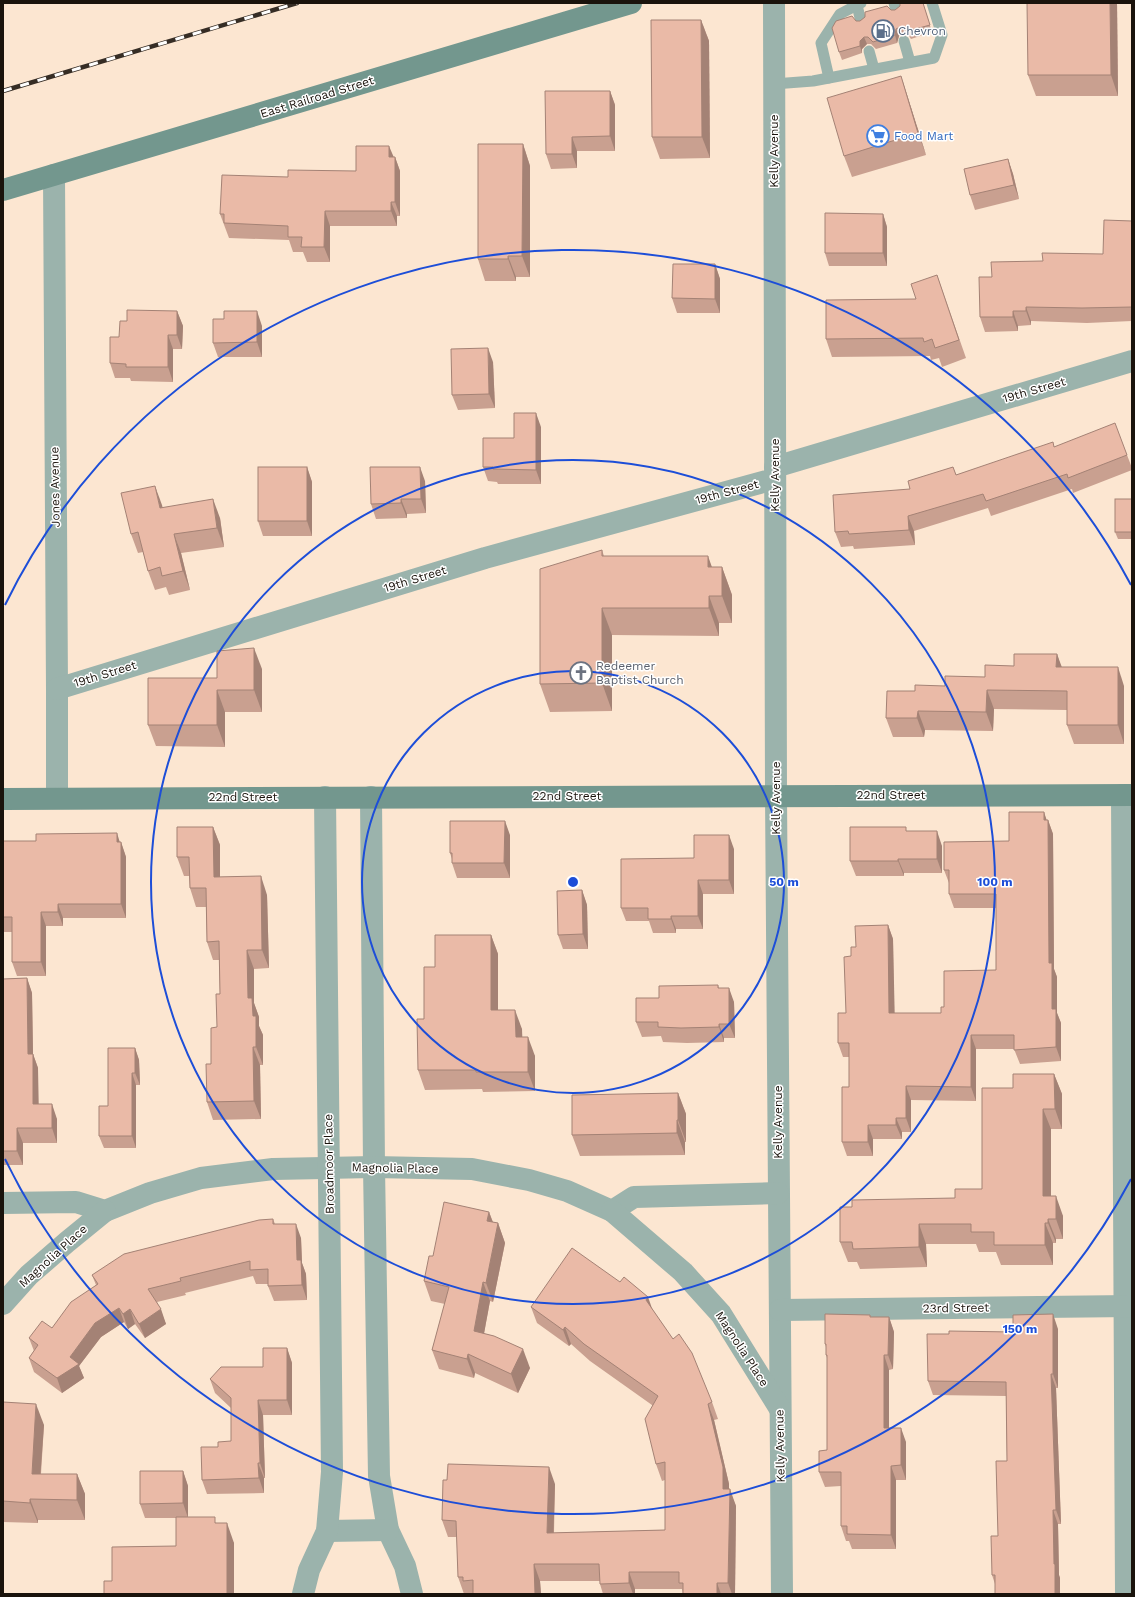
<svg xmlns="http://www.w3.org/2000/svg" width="1135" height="1597" font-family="'Work Sans',sans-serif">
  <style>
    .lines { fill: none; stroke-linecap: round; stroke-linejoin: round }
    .lane { stroke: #9bb3ac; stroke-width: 11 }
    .street { stroke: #9bb3ac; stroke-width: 22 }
    .secondary { stroke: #73978e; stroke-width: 22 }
    .rail-casing { stroke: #362d25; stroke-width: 4.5 }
    .rail { stroke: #fff; stroke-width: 3; stroke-dasharray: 9; stroke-linecap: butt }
    .wall { fill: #c9a090 }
    .shaded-wall { fill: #a48275 }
    .building { fill: #eabaa7; stroke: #a48275 }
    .ring { fill: none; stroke: #1d4ed8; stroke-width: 2 }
    .labels { text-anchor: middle; stroke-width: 3; stroke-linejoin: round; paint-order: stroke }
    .service-label { font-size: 12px; fill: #4e5e75; stroke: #fff; text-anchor: start }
    .street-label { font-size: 12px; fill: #1a130c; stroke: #fff }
    .shop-label { font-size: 12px; fill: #366cbe; stroke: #fff; text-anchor: start }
    .worship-label { font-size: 12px; fill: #5b616d; stroke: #fff; text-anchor: start }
    .centre { fill: #1d4ed8; stroke: #fff; stroke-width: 2 }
    .ring-label { font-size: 12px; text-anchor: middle; font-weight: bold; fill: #1d4ed8; stroke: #fff; stroke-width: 3; stroke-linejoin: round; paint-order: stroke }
  </style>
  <rect width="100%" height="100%" fill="#fce6d1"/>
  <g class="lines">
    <!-- lane -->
    <g class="lane">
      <path d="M894,3L896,11"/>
      <path d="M857,5L861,22"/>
      <path d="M904,41L910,62"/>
      <path d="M869,51L874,69"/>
      <path d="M829,78L821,43L840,14L861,3"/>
      <path d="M774,84L813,81L934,58L942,35L932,3"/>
    </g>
    <!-- street -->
    <g class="street">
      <path d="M774,3L776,795L782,1594"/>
      <path d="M54,175L57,689V798"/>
      <path d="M775,467L1132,361"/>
      <path d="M57,689L485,558L774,479"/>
      <path d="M1122,795L1126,1594"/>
      <path d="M371,797L374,1167L379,1476L388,1530L405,1566L412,1594"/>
      <path d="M3,1203L76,1202L105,1211L150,1193L201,1178L273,1169L374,1167L472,1169L529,1180L567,1191L612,1211L634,1197L778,1193"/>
      <path d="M612,1211L683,1272L721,1314L780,1409"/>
      <path d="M3,1304L29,1275L67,1242L105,1211"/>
      <path d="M780,1310L1132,1306"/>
      <path d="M327,1531L388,1530"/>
      <path d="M303,1594L309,1570L327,1531L332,1472L325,797"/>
    </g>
    <!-- secondary -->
    <g class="secondary">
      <path d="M3,190L631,3"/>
      <path d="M3,799L1132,795"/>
    </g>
    <!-- rail casing -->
    <g class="rail-casing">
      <path id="rail" d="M3,91L297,3"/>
    </g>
    <!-- rail -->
    <use href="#rail" class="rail"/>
  </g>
  <!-- wall -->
  <g class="wall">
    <path d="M923,3L932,32L911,39L909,36L902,34L899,36L897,43L876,49L871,44H867L862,49V53L842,60L839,52L856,21H860L891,10H895Z"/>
    <path d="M1117,3L1118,96H1036L1028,75Z"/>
    <path d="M701,20L709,41L710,158L660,159L652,137Z"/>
    <path d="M901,76L908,98L926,155L852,177L844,156Z"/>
    <path d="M610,91L615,105V151H577V168L551,169L546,154Z"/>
    <path d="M523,144L530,166V277H516V281H485L478,259Z"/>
    <path d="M393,157H395L400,171V216H397V226H330V262H307L303,252H293L289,240L229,238L220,214L288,177L356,171Z"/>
    <path d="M1008,159L1013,174L1019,199L975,210L970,195Z"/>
    <path d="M883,214L887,227V266H829L825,253Z"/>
    <path d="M1132,221V321L1087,323L1031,321V325L1018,326V331L985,332L980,317L992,277L1043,261L1103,254Z"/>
    <path d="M715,264L720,279V313H677L672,298Z"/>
    <path d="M937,275L966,358L942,367L939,358L931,360L930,356L832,357L826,339L916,299Z"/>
    <path d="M177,311L183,326L182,349H173V382L131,381L130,378H115L110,363L119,337L127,321Z"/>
    <path d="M224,319L262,326V357H218L213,343Z"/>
    <path d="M493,362L495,408L458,410L452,395Z"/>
    <path d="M541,427V484H498L497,482L488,481L483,467L514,438Z"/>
    <path d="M1054,447L1127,455L1132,468V470L1073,493L1072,489L991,516L988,508L914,531L915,545L854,549L853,546L841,547L835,532L910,489L953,467L956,475Z"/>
    <path d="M307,467L312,482V536H263L258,521Z"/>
    <path d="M425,481L426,513L407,514V518L376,519L371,504Z"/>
    <path d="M1132,499V539H1118L1115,532Z"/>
    <path d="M162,505V508L220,518L224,547L181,553L190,590L169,595L166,587L155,590L148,571L143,552L138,553L131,534Z"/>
    <path d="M602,550L604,556L712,567H722L732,595V623H719V636L612,635V711L550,712L540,684Z"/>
    <path d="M1057,654L1061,667L1124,686V744H1074L1067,725V710L994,709L993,731L925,730L924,737H893L886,718L915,691L945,686L985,677L1014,666Z"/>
    <path d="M262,669V712H225V747L156,746L148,725L217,678Z"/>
    <path d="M1044,812L1046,820H1048L1053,834L1054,969L1057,977V1013L1061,1023V1061L1020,1064L1014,1049H976V1101L911,1100V1132H902V1139H873V1156H847L842,1142L849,1087V1057H843L838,1043L846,1013L851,956L856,947L888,925L893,939L894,1013H941L944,1007L996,970V908H954L949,894V883L944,870L1009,841Z"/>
    <path d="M213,827L220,845V877L267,895L269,968L254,969V1003L259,1017V1026L263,1035V1065H260L261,1119L213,1120L207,1102L211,1064L217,1027L220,994L219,960H213L207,942L206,907H196L190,888L189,876H184L177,857Z"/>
    <path d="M907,831L942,846V873H904V876H856L850,861Z"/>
    <path d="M510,835V878H457L452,863V859L450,853Z"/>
    <path d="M3,841L121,842L126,857V918H63V926H46V976H17L12,962V932H3Z"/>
    <path d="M734,849V894H703V929H676V933H653L649,921H626L621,908L694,858Z"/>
    <path d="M582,890L587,905L588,949H563L558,935Z"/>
    <path d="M491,935L498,954V1010L522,1029V1037L535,1056V1091L483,1092L482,1089L425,1090L418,1070L424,1019L435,967Z"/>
    <path d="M27,978L32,993L33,1054L38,1068V1104L57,1119V1143H23V1165H3V979Z"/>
    <path d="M718,985L719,988L734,1002L735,1038H724V1042L687,1043L663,1042L661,1036L642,1037L636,1022L659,998Z"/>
    <path d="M135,1048L139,1060L140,1085H136V1148H104L99,1136L108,1106Z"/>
    <path d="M1054,1074L1062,1094V1129H1051V1196L1063,1216V1239H1056V1243H1053V1265H1001L996,1252H979L976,1244H926L927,1267L860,1269L857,1262H848L840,1242L852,1207L955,1198L982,1189L1013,1088Z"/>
    <path d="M678,1093L686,1114V1142H685V1155L580,1156L572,1135Z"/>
    <path d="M489,1212L493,1222L498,1223L505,1243L493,1302L490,1301L484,1333L530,1368L518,1393L475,1373L474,1378L439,1369L432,1350L445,1304L431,1301L424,1281L433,1256Z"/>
    <path d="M273,1219L275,1224L301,1238L302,1263L306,1274L307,1300L274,1301L268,1286V1284H256L253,1276L185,1293L186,1295L157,1302L166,1324L145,1338L135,1324L128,1329L124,1322L101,1337L79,1366L84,1378L62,1393L34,1372L29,1358L34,1351L29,1338L52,1328L96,1285L92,1275Z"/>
    <path d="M531,1307L652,1309L712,1402L718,1419L714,1420L729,1484V1489L736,1506L735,1594H683L682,1589H635V1594H603L600,1584V1581H540L541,1594H464L458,1577L457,1537H448L442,1520L555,1484L554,1533L665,1530V1480L662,1481L656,1464L652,1405L590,1361L571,1344L569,1346L537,1323Z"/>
    <path d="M870,1315L871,1317H889L894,1332L893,1369L889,1370V1428L906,1442V1480H896V1549H852L849,1541H846L841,1526V1486L825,1487L819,1472L827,1450V1358L826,1355V1347L825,1344Z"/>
    <path d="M1058,1329V1388H1056L1061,1524H1058L1059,1575L1060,1578V1594L995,1584L992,1575L998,1536L1007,1461L1006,1396L933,1395L928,1381Z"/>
    <path d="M287,1348L292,1363V1415H263L265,1478H264V1493L207,1494L202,1480L218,1447L231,1441V1408L215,1393L210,1379L263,1367Z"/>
    <path d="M3,1402L44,1425L41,1474H77L85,1494V1520H38V1523L3,1522Z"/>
    <path d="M183,1471L188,1486V1517L217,1523L234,1543V1594H104L112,1581L176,1546V1518H145L140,1504Z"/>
  </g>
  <!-- shaded-wall -->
  <g class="shaded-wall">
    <path d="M1110,3H1117L1118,96L1111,75Z"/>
    <path d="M701,20L709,41L710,158L702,137Z"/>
    <path d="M896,29L899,36L897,43L895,35Z"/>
    <path d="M864,37L867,44L862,49V53L860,46V41Z"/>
    <path d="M901,76L908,98L926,155L918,133Z"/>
    <path d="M610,91L615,105V151L610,136Z"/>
    <path d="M572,137L577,151V168L572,154Z"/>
    <path d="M523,144L530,166V277L522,256Z"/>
    <path d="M389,146L395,160V157L400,171V216L395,202L389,157Z"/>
    <path d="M1008,159L1013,174L1019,199L1014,185Z"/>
    <path d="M391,202L397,216V226L391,211Z"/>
    <path d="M325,211L330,226V262L324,247Z"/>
    <path d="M883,214L887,227V266L883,253Z"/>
    <path d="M508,256L516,277V281L508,259Z"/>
    <path d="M715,264L720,279V313L715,299Z"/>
    <path d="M1026,307L1031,321V325L1026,311Z"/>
    <path d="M177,311L183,326L182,349L177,335Z"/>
    <path d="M257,311L262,326V357L257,342Z"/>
    <path d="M1013,311L1018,326V331L1013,317Z"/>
    <path d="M168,335L173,349V382L168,367Z"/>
    <path d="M488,348L493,362L495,408L489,394Z"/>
    <path d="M536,413L541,427V484L536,470Z"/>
    <path d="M307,467L312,482V536L307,521Z"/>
    <path d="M420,467L425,481L426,513L421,499Z"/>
    <path d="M155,486L162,505L167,527L160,508Z"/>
    <path d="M213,499L220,518L224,547L217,528Z"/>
    <path d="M401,499L407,514V518L401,503Z"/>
    <path d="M908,516L914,531L915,545L909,530Z"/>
    <path d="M174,534L181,553L190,590L183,571Z"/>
    <path d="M708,556L718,584L708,567Z"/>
    <path d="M722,567L732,595V623L722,596Z"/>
    <path d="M709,596L719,623V636L709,608Z"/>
    <path d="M602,608L612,635V711L602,683Z"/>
    <path d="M254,648L262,669V712L254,690Z"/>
    <path d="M1057,654L1064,673L1056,667Z"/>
    <path d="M1118,667L1124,686V744L1118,725Z"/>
    <path d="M217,690L225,712V747L217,725Z"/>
    <path d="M987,690L994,709L993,731L986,712Z"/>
    <path d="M918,711L925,730L924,737L917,718Z"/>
    <path d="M1044,812L1048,824V820L1053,834L1054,969L1057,977V1013L1061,1023V1061L1056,1047L1052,1009L1049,963Z"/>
    <path d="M505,821L510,835V878L504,863Z"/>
    <path d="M213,827L220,845V895L214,877Z"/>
    <path d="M937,831L942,846V873L937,859Z"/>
    <path d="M117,833L121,846V842L126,857V918L121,904L117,842Z"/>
    <path d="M729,835L734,849V894L729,880Z"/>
    <path d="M898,859L904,873V876L898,861Z"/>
    <path d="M261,876L267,895L269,968L262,950Z"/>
    <path d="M698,880L703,894V929L698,916Z"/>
    <path d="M582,890L587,905L588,949L583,934Z"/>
    <path d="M58,904L63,918V926L58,912Z"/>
    <path d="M41,912L46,926V976L41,962Z"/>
    <path d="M671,916L676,929V933L671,919Z"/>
    <path d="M888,925L893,939L895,1027L889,1013Z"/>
    <path d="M491,935L498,954V1029L491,1010Z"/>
    <path d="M247,950L254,969V1003L259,1017V1026L263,1035V1065L256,1047L253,1016L248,998Z"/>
    <path d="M27,978L32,993L33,1054L38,1068L39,1119L33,1104L28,1054Z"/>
    <path d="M729,988L734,1002L735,1038L729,1024Z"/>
    <path d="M515,1010L522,1029L523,1056L516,1037Z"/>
    <path d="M719,1024L724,1038V1042L719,1027Z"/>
    <path d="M971,1035L976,1049V1101L971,1087Z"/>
    <path d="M528,1037L535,1056V1091L528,1072Z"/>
    <path d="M253,1047L260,1065L261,1119L254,1101Z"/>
    <path d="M135,1048L139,1060L140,1085L135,1073Z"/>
    <path d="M132,1073L136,1085V1148L132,1136Z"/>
    <path d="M1054,1074L1062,1094V1129L1055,1109Z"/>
    <path d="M906,1086L911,1100V1132L906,1118Z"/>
    <path d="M678,1093L686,1114V1142L678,1120Z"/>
    <path d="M52,1104L57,1119V1143L52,1128Z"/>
    <path d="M1043,1109L1051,1129V1216L1043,1196Z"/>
    <path d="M896,1118L902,1132V1139L896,1125Z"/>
    <path d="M677,1120L685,1142V1155L677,1133Z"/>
    <path d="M868,1125L873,1139V1156L868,1142Z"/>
    <path d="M17,1128L23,1143V1165L17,1151Z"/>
    <path d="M1056,1196L1063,1216V1239L1056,1219Z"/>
    <path d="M489,1212L496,1231L487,1221Z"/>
    <path d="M1048,1219L1056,1239V1243L1048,1223Z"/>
    <path d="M498,1223L505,1243L493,1302L486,1283Z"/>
    <path d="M1045,1223L1053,1243V1265L1045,1245Z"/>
    <path d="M296,1224L301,1238L302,1263L306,1274L307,1300L302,1285L297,1260Z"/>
    <path d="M919,1224L926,1244L927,1267L919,1247Z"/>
    <path d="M483,1282L490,1301L481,1350L474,1331Z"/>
    <path d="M648,1297L654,1314L646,1300Z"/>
    <path d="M119,1308L124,1322L101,1337L79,1366L84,1378L62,1393L57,1378L70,1357L95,1323Z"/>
    <path d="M130,1309L135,1324L128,1329L123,1314Z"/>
    <path d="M161,1309L166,1324L145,1338L139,1324Z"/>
    <path d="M1053,1314L1058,1329V1388L1053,1374Z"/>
    <path d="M889,1317L894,1332L893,1369L888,1355Z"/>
    <path d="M565,1327L571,1344L569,1346L563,1330Z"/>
    <path d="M287,1348L292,1363V1415L287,1400Z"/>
    <path d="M523,1349L530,1368L518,1393L511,1374Z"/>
    <path d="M468,1354L475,1373L474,1378L467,1359Z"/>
    <path d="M884,1355L889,1370V1442L884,1428Z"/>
    <path d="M1051,1374L1056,1388L1061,1524L1056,1510Z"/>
    <path d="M258,1400L263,1415L265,1478L260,1463Z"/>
    <path d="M36,1404L44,1425L39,1494L32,1474Z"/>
    <path d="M708,1404L714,1420L729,1484V1506L723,1489Z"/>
    <path d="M901,1428L906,1442V1480L901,1465Z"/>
    <path d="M258,1463L264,1478V1493L259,1478Z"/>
    <path d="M891,1466L896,1480V1549L891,1535Z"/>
    <path d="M549,1467L555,1484L553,1550L547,1533Z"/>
    <path d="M183,1471L188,1486V1518L183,1503Z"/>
    <path d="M77,1474L85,1494V1520L77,1500Z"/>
    <path d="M730,1489L736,1506L735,1594H732L728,1583Z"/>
    <path d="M30,1499L38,1520V1523L30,1503Z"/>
    <path d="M1053,1510L1058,1524L1059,1575L1060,1578V1594H1055L1054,1564Z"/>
    <path d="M227,1523L234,1543V1594H227Z"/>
    <path d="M534,1564L540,1581L541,1594H535Z"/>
    <path d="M629,1572L635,1589V1594H633L629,1583Z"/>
    <path d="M717,1583L721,1594H717Z"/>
  </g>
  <!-- building -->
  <g class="building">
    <path d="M900,3H923L930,25L908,31L906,28L900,27L896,29L895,35L873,42L868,37H864L860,41V46L839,52L832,28L836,21L852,16L856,21H860L865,17V12L887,6L891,10H895L900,6Z"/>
    <path d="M1027,3H1110L1111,75H1028Z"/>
    <path d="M651,20H701L702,137H652Z"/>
    <path d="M901,76L918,133L844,156L827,98Z"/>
    <path d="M545,91H610V136L572,137V154H546Z"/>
    <path d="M478,144H523L522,256H508V259H478Z"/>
    <path d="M356,146H389V157H395V202H391V211H325L324,247H301L302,237H288V226L224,223V214H220L222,175L288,177V170L356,171Z"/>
    <path d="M1008,159L1014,185L970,195L964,169Z"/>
    <path d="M825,213L883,214V253H825Z"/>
    <path d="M1104,220L1132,221V307L1082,308L1026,307V311H1013V317H980L979,277H992L991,262L1043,261L1042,253L1103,254Z"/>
    <path d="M673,264H715V299L672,298Z"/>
    <path d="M937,275L959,340L935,348L932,339L924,342L923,338L826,339V300L916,299L911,284Z"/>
    <path d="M127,310L177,311V335H168V367H126V364L110,363V337H119L120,321H127Z"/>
    <path d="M224,311H257V342L213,343V319H224Z"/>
    <path d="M488,348L489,394L452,395L451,349Z"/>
    <path d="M514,413H536V470L493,469V467H483V438H514Z"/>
    <path d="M1115,423L1127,455L1068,478L1067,474L986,501L983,494L908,516L909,530L849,534L848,531L835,532L833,495L910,489L908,481L953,467L956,475L1053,442L1054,447Z"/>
    <rect x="258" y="467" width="49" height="54"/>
    <path d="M370,467H420L421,499H401V503L371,504Z"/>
    <path d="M155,486L160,508L213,499L217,528L174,534L183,571L162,576L160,567L148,571L138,532L131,534L121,493Z"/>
    <rect x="1115" y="499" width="17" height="33"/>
    <path d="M602,550V556H708V567H722V596H709V608H602V683L540,684V569Z"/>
    <path d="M254,648V690H217V725H148V678H217V651Z"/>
    <path d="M1014,654H1057L1056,667H1118V725H1067V691L987,690L986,712L918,711L917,718H886L887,691H915V685L945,686V676L985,677V665L1014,666Z"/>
    <path d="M1009,812H1044V820H1048L1049,963H1052V1009H1056V1047L1014,1050V1035H971V1087L906,1086V1118H896V1125H868V1142H842V1087H849V1043H838V1013H846L844,957L851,956V947H856L855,926L888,925L889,1013H941V1007H944V971L996,970V894H949V870H944V842L1009,841Z"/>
    <path d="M450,821H505L504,863H452V853H450Z"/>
    <path d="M177,827H213L214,877L261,876L262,950H247L248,998H252L253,1016H256V1047H253L254,1101L207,1102L206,1064H211V1028L217,1027L216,994H220L219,941L207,942L206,888H190L189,857H177Z"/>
    <path d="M850,827H906V831H937V859H898V861H850Z"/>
    <path d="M117,833V842H121V904H58V912H41V962H12V917H3V841H36V834Z"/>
    <path d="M694,835H729V880H698V916H671V919H648V908H621V859L694,858Z"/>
    <path d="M582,890L583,934L558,935L557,891Z"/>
    <path d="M435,935H491V1010H515L516,1037H528V1072H476V1070H418L417,1019H424V967H435Z"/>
    <path d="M27,978L28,1054H33V1104H52V1128H17V1151H3V979Z"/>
    <path d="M718,985V988H729V1024H719V1027L681,1028L658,1027V1022H636V998H659V986Z"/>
    <path d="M108,1048H135V1073H132V1136H99V1106H108Z"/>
    <path d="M1013,1074H1054L1055,1109H1043V1196H1056V1219H1048V1223H1045V1245H994V1232H971V1224H919V1247L853,1249L852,1242H840V1207H852V1200L955,1198V1189H982V1088H1013Z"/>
    <path d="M678,1093V1120H677V1133L572,1135V1095Z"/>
    <path d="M444,1202L489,1212L487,1221L498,1223L486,1283L483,1282L474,1331L494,1336L523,1349L511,1374L468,1354L467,1359L432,1350L449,1287L424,1281L429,1256H433Z"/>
    <path d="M273,1219V1224H296L297,1260H301L302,1285L268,1286V1269L250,1270V1261L180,1278L181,1281L148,1289L161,1309L139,1324L130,1309L123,1314L119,1308L95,1323L70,1357L79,1364L57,1378L29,1358L38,1345L29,1338L42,1321L52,1328L71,1302L98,1284L92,1275L124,1254L259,1220Z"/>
    <path d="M572,1248L620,1282L624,1277L648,1297L646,1300L673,1339L679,1334L692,1353L712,1402L708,1404L723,1467V1489H730L728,1583H717V1594H683V1583H679V1572H629V1583L600,1584L599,1564H534L535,1594H473V1580L463,1581V1577H458L456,1521L442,1520L443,1480H447L448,1464L549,1467L547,1533L665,1530V1462L656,1464L645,1419L658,1396L584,1344L565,1327L563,1330L531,1307Z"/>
    <path d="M825,1314L870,1315V1317H889L888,1355H884V1428H901V1465L891,1466V1535L847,1534V1526H841V1472H819V1451L827,1450V1355H826V1344H825Z"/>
    <path d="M1053,1314V1374H1051L1056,1510H1053L1054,1564H1055V1594H995V1575H992L991,1536H998L996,1461H1007L1006,1382L928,1381L927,1334H949V1331L1013,1332V1315Z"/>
    <path d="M263,1348H287V1400H258L260,1463H258L259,1478L202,1480L201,1447H218V1442L231,1441V1398L210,1379L221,1367H263Z"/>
    <path d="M3,1402L36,1404L32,1474H77V1500L30,1499V1503L3,1501Z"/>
    <path d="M140,1471H183V1503L140,1504Z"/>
    <path d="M176,1517H215V1523H227V1594H104V1581H112V1547L176,1546Z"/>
  </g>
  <!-- distance rings -->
  <g class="ring">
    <circle cx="573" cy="882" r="211"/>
    <circle cx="573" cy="882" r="422"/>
    <path d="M1131 1179A632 632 0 0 1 5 1159M5 605A632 632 0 0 1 1131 585"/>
  </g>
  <!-- icons -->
  <defs>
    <g id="fuel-ring" transform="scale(1.15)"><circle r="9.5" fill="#fff" stroke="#5c6f8a" stroke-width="1.5"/><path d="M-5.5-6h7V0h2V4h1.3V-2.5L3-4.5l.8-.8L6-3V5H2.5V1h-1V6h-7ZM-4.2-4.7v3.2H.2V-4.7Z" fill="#5c6f8a"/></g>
    <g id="supermarket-ring" transform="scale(1.15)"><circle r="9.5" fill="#fff" stroke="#3f7fe0" stroke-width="1.5"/><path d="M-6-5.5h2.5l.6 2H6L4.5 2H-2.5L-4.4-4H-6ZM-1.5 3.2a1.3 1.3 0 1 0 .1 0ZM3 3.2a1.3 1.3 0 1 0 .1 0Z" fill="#3f7fe0"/></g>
    <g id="church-ring" transform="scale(1.15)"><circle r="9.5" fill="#fff" stroke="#6b7280" stroke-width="1.5"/><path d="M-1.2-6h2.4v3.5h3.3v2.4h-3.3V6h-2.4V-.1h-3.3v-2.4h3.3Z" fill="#6b7280"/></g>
  </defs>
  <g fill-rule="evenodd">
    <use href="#fuel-ring" x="883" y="31"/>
    <use href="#supermarket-ring" x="878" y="136"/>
    <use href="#church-ring" x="581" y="673"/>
  </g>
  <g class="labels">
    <!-- service labels -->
    <g class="service-label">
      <text x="898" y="35">Chevron</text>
    </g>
    <!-- street labels -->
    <g class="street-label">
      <text transform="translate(317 97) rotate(-17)" y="4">East Railroad Street</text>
      <text transform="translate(774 151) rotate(-90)" y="4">Kelly Avenue</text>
      <text transform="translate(1034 390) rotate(-16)" y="4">19th Street</text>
      <text transform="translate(775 475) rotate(-90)" y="4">Kelly Avenue</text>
      <text transform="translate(55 487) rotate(-91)" y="4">Jones Avenue</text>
      <text transform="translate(727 492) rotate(-15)" y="4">19th Street</text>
      <text transform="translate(415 579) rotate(-17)" y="4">19th Street</text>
      <text transform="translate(105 674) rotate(-17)" y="4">19th Street</text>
      <text x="891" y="799">22nd Street</text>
      <text x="567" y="800">22nd Street</text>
      <text x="243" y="801">22nd Street</text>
      <text transform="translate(776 798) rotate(-90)" y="4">Kelly Avenue</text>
      <text transform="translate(778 1122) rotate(-90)" y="4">Kelly Avenue</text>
      <text transform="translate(329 1164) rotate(-91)" y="4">Broadmoor Place</text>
      <text transform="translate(395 1168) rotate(1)" y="4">Magnolia Place</text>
      <text transform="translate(53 1256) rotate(-42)" y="4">Magnolia Place</text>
      <text transform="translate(956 1308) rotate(-1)" y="4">23rd Street</text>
      <text transform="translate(742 1349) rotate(57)" y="4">Magnolia Place</text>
      <text transform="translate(780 1446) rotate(-91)" y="4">Kelly Avenue</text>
    </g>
    <!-- shop labels -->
    <g class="shop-label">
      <text x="894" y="140">Food Mart</text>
    </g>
    <!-- worship labels -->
    <g class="worship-label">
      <text x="596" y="670">Redeemer<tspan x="596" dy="14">Baptist Church</tspan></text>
    </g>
  </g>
  <circle cx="573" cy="882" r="6" class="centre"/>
  <g class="ring-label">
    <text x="784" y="886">50 m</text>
    <text x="995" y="886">100 m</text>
    <text x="1020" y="1333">150 m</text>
  </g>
  <!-- border -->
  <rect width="1135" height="1597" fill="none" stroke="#1a130c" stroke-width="8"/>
</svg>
